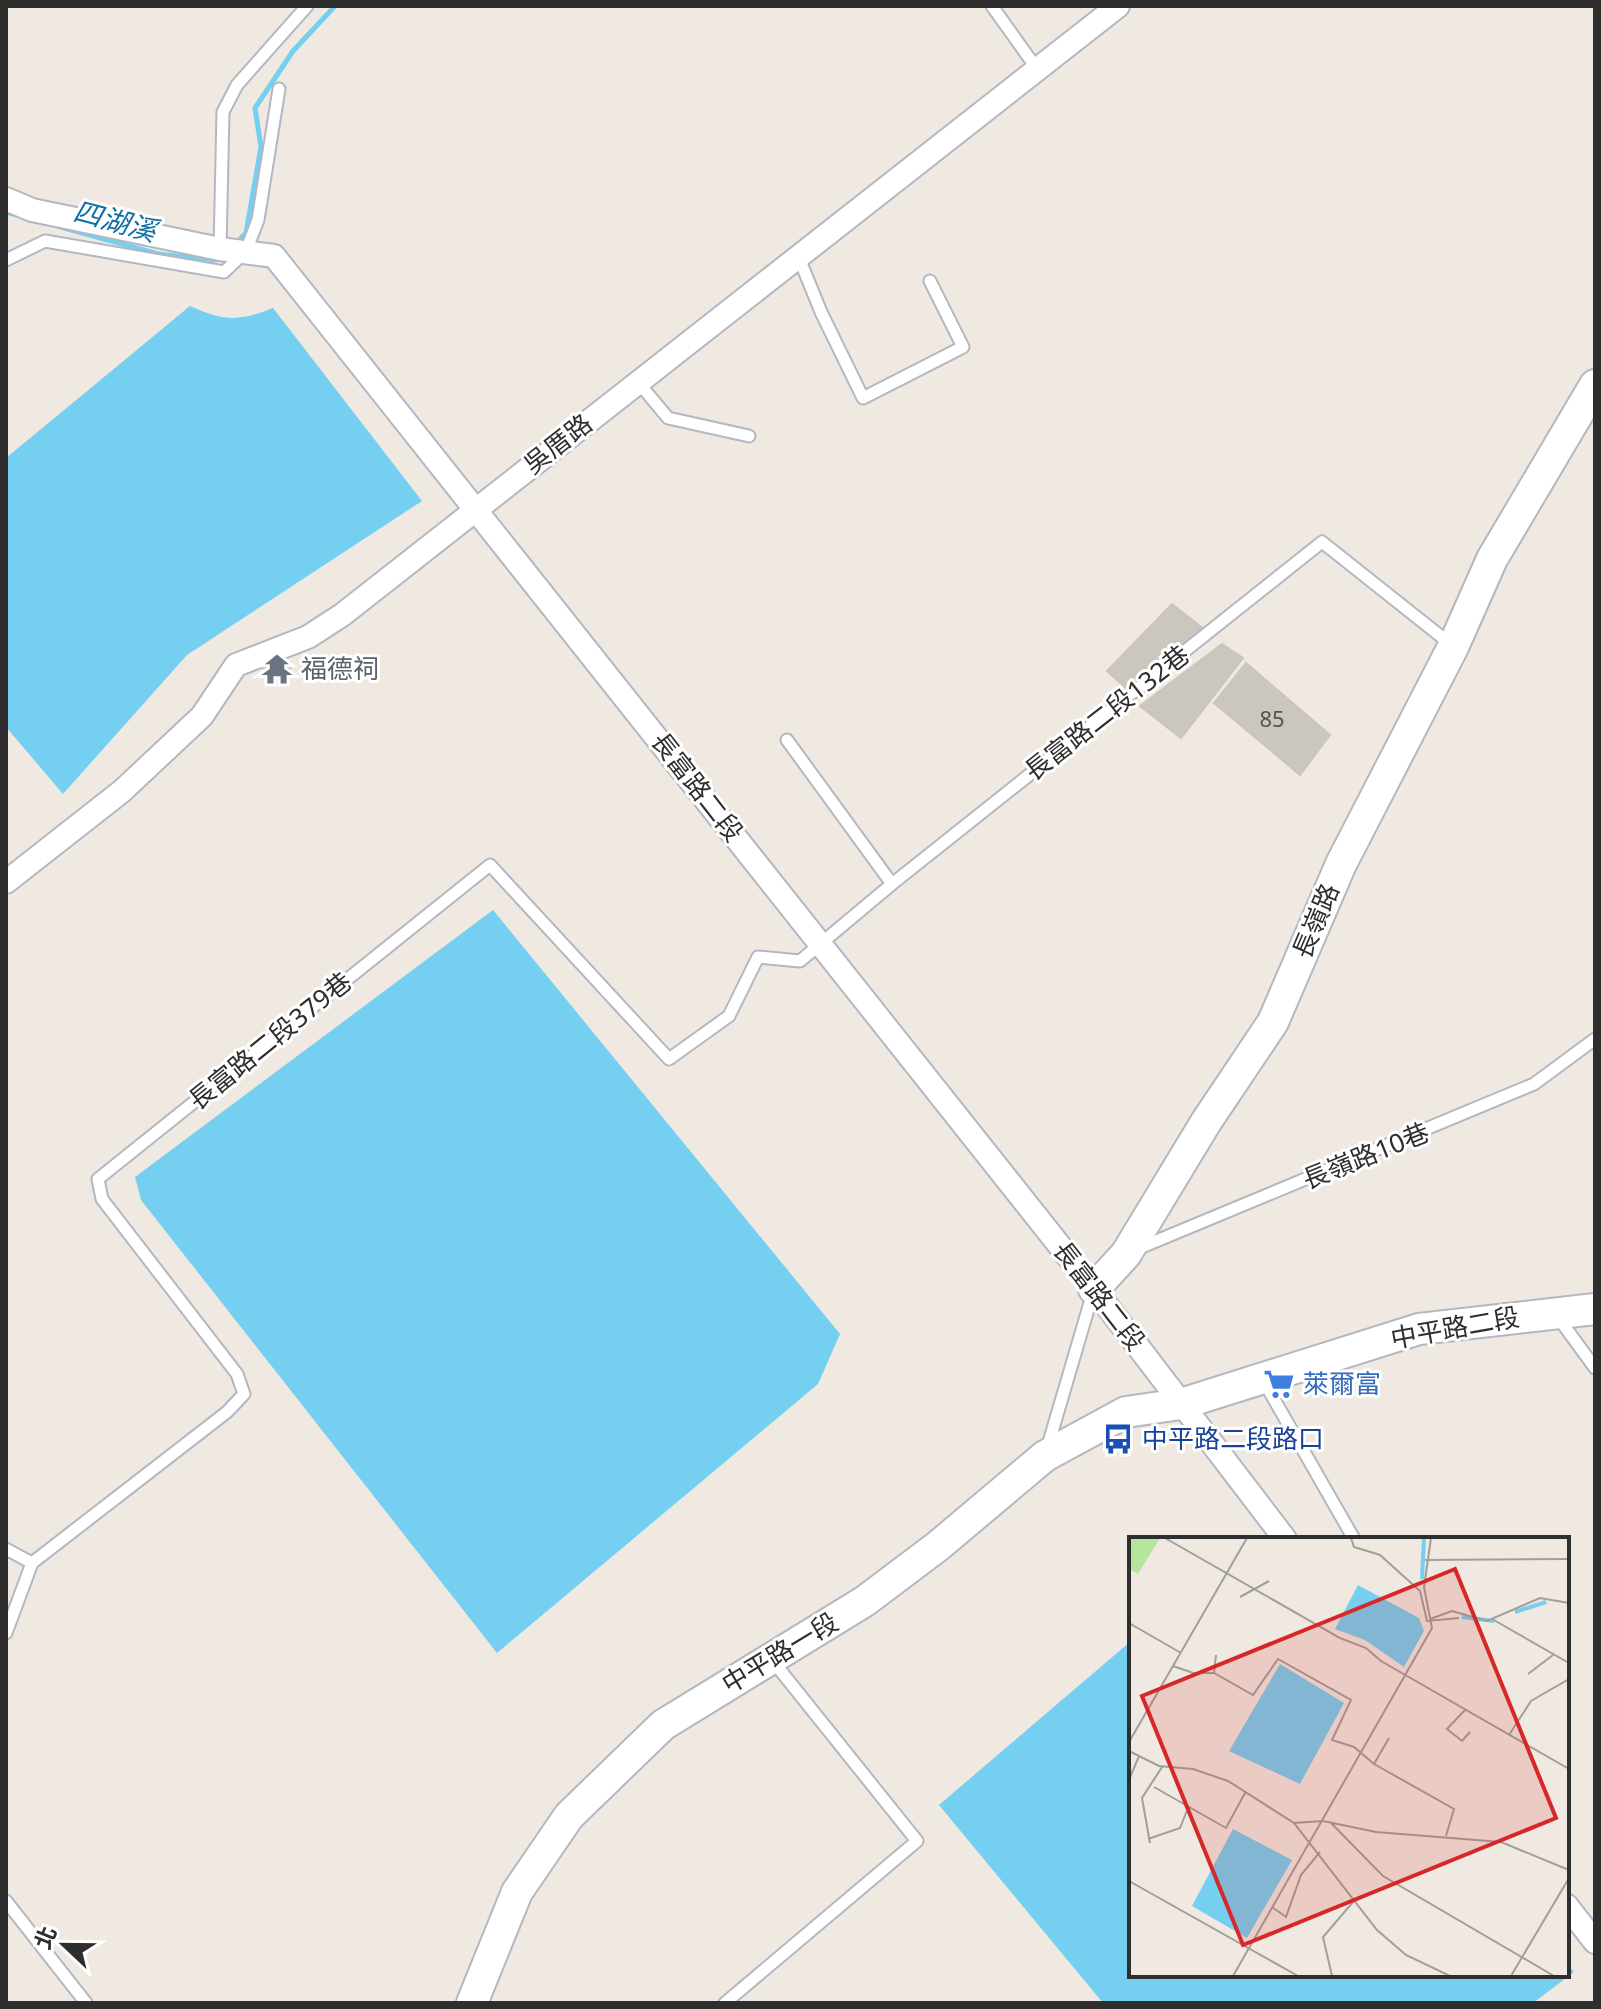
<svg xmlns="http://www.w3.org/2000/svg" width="1601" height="2009" font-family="'Noto Sans','Noto Sans TC',sans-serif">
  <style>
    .water { fill: #75cff0 }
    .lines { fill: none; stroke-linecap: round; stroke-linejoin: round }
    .stream { stroke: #75cff0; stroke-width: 5 }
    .building { fill: #cbc7bf; stroke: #cbc5ba; stroke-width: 2 }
    .lane-casing { stroke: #b4b7c1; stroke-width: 15 }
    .street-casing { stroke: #b4b7c1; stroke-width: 26 }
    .secondary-casing { stroke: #b4b7c1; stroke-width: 34 }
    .lane { stroke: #fff; stroke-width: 11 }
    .street { stroke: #fff; stroke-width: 22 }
    .secondary { stroke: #fff; stroke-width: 30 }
    .labels { text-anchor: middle; stroke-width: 6; stroke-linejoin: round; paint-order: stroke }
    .number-label { font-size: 22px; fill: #555452 }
    .street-label { font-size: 26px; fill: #2e2e2e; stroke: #fff }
    .worship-label { font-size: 26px; fill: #5b616d; stroke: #fff; text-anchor: start }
    .shop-label { font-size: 26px; fill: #366cbe; stroke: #fff; text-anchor: start }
    .transit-label { font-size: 26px; fill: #164399; stroke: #fff; text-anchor: start }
    .water-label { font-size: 28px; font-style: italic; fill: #0d6fa3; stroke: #fff }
    .inset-river { fill: none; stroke: #75cff0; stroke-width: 4 }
    .inset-road { fill: none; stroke: #a29e99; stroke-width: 2 }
    .view { fill: #d62828; fill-opacity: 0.15; stroke: #d62828; stroke-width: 4 }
    .inset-edge { fill: none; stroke: #2e2e2e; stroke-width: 4 }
  </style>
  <rect width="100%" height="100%" fill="#efe9e1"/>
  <!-- water -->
  <g class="water">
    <path d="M190,306C224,321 238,322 273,308L422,501L187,655L63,794L6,727V458Z"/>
    <path d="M493,910L840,1334L818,1384L497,1653L141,1200L135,1177Z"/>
    <path d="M1131,1641V1975H1567V1963L1574,1972L1533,2003H1103L939,1805Z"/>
  </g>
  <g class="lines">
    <!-- stream -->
    <g class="stream">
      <path d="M6,212L17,215"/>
      <path d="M57,226L158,254L216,260"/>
      <path d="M241,238L246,233L261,147L255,108L293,51L335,6"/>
    </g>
  </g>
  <!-- building -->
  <g class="building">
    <path d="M1172,604L1205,630L1127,689L1107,671Z"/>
    <path d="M1222,644L1243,658L1181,738L1140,706Z"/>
    <path d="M265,660L291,663L289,678L264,675Z"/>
    <path d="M1246,663L1330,735L1300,775L1214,703Z"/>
  </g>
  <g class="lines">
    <!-- lane casing -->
    <g class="lane-casing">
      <g id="lane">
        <path d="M992,6L1037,69"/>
        <path d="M220,249L223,112L237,85L307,6"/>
        <path d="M799,258L821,312L863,398L963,347L930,281"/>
        <path d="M6,260L45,241L224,272L246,251L258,220L279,89"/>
        <path d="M638,382L668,418L749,436"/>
        <path d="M892,884L1322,542L1453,646"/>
        <path d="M1137,1249L1534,1084L1595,1039"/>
        <path d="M1557,1316L1595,1368"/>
        <path d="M1263,1380L1354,1539"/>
        <path d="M1047,1449L1094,1289"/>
        <path d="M6,1549L32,1563L6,1633"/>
        <path d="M32,1563L227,1412L244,1394L237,1374L102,1199L98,1179L490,865L669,1059L729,1016L758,957L800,961L892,884L787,740"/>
        <path d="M6,1901L86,2003"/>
        <path d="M725,2003L917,1841L772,1660"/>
      </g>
    </g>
    <!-- street casing -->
    <g class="street-casing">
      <g id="street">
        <path d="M6,199L32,210L220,249L274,256L1094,1289L1285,1539"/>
        <path d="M6,882L122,791L202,716L236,665L308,637L342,615L1118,6"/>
        <path d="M1567,1906L1595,1942"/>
      </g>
    </g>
    <!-- secondary casing -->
    <g class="secondary-casing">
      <g id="secondary">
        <path d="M1094,1289L1126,1254L1206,1122L1273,1022L1341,864L1453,647L1492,559L1595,385"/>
        <path d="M472,2003L517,1892L569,1816L663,1725L865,1601L938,1546L1045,1456L1126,1412L1181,1404L1419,1329L1595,1309"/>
      </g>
    </g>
    <!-- lane -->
    <use href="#lane" class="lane"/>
    <!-- street -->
    <use href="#street" class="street"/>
    <!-- secondary -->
    <use href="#secondary" class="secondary"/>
  </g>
  <!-- icons -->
  <defs>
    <g id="temple-bare" transform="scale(2.4)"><path d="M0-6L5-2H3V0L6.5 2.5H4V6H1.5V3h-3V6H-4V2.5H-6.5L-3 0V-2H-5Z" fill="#6b7280" stroke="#fff" stroke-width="2.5" paint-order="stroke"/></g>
    <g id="supermarket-bare" transform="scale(2.4)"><path d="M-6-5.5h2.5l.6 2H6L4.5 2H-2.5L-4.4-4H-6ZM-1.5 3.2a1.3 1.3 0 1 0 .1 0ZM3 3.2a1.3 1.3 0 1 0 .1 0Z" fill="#3f7fe0" stroke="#fff" stroke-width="2.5" paint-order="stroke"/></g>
    <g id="bus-bare" transform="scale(2.4)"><path d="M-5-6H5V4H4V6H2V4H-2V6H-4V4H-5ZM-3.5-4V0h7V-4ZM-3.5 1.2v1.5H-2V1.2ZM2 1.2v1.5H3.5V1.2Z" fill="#1a4fb4" stroke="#fff" stroke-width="2.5" paint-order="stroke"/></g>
  </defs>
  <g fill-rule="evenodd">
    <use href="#temple-bare" x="277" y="669"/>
    <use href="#supermarket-bare" x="1279" y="1384"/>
    <use href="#bus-bare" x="1118" y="1439"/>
  </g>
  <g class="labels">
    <!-- number labels -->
    <g class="number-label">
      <text x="1272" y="727">85</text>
    </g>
    <!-- street labels -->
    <g class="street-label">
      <text transform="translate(558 444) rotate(-38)" y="9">吳厝路</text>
      <text transform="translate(1107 713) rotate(-38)" y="9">長富路二段132巷</text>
      <text transform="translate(697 787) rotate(52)" y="9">長富路二段</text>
      <text transform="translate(1316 921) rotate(-67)" y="9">長嶺路</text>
      <text transform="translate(270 1041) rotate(-39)" y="9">長富路二段379巷</text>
      <text transform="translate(1366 1156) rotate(-22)" y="9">長嶺路10巷</text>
      <text transform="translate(1099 1296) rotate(52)" y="9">長富路二段</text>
      <text transform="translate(1455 1328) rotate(-10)" y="9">中平路二段</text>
      <text transform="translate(780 1653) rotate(-31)" y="9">中平路一段</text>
    </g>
    <!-- worship labels -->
    <g class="worship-label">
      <text x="301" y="678">福德祠</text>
    </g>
    <!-- shop labels -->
    <g class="shop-label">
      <text x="1303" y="1393">萊爾富</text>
    </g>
    <!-- transit labels -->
    <g class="transit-label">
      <text x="1142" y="1448">中平路二段路口</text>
    </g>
    <!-- water labels -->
    <g class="water-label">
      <text transform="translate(115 221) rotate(15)" y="10">四湖溪</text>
    </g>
  </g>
  <!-- overview -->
  <g transform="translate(1129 1537)">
    <rect width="440" height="440" fill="#efe9e1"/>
    <path d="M0,1H31L9,37L0,32Z" fill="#b6e59e"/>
    <path d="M229,48L290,81L295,94L275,130L236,103L206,92ZM151,127L215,166L171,247L100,214ZM104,292L163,323L118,401L63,369Z" fill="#75cff0"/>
    <path class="inset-river" d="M293,42L295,1M386,75L417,65M333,80L365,84"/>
    <path class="inset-road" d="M36,1L211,101L237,111L252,124L440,232M222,1L225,10L251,18L291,54L298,84L330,81M296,23L440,22M111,60L140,44M301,82L323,74L358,84L411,61L440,66M363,82L440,126M0,86L52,116M44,129L64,136H85L87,118M85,136L124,158L149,122L222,163L203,203L225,210L245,227L260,201M399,137L424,118M336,173L318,192L333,204L341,195M380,198L402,164L440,142M0,205L118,1M0,214L30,229L64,232L99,244L165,286L248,393L277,418L321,439M245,227L325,272L317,299M0,243L10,219M25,250L97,291L116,256M165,286L194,284L247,295L372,305L440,333M202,286L254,339L425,439M19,302L51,291L59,271M21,306L13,261L33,230M0,344L169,439M143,370L157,380L172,338L191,315M104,439L303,91L295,50L302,1M203,439L194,400L224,365M382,439L440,341"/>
    <path class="view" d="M326,32L427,281L114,408L13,159Z"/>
    <rect width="440" height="440" class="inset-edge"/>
  </g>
  <!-- border -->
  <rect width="1601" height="2009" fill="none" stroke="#2e2e2e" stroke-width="16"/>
  <!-- north arrow -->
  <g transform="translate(64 1945) rotate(292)" stroke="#ffffff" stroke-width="6" paint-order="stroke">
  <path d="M0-6L14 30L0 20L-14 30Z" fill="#2e2e2e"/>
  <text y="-12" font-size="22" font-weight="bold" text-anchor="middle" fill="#2e2e2e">北</text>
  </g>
</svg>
